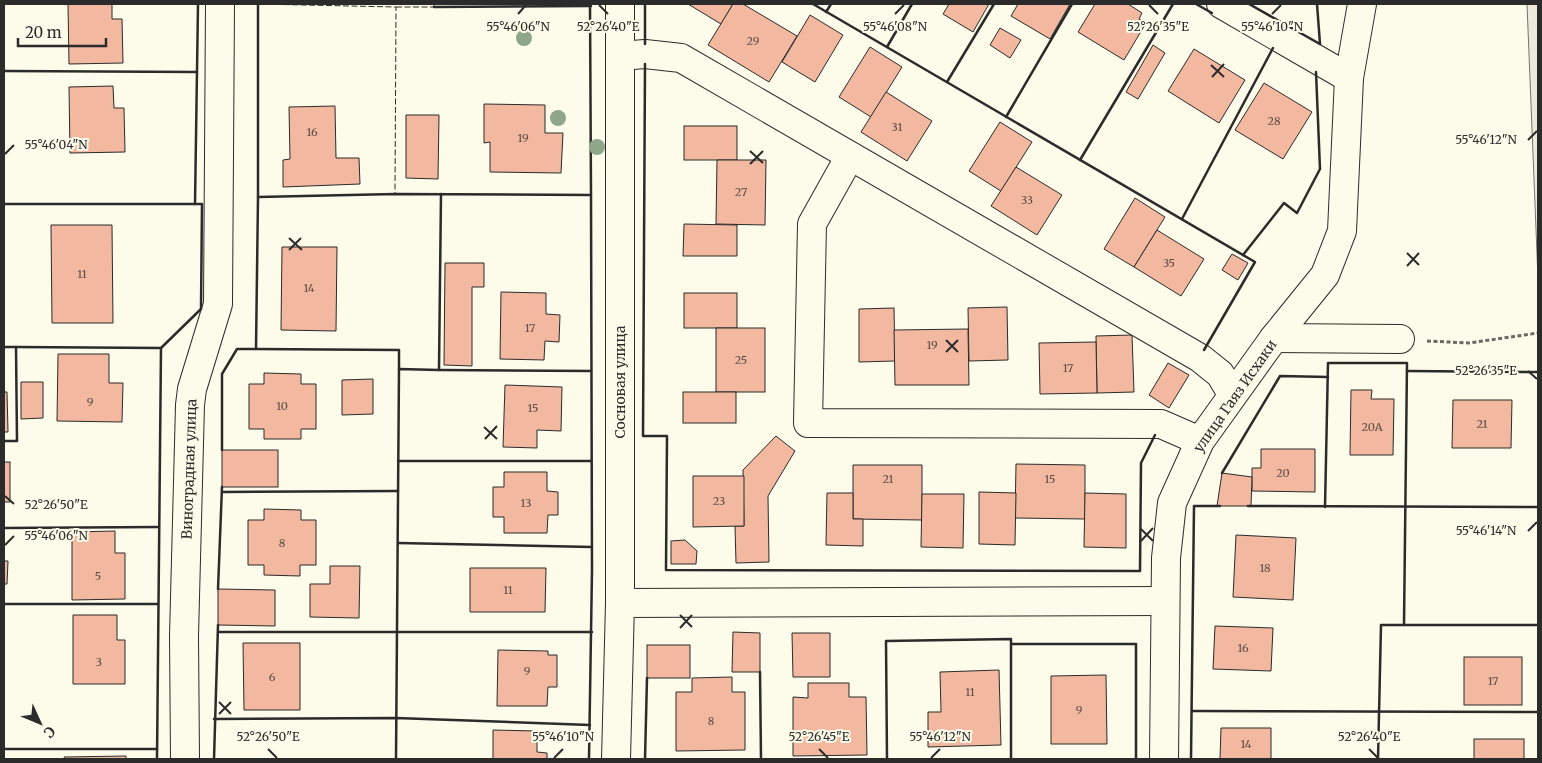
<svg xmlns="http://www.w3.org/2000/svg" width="1542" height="763" font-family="Merriweather,serif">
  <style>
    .parking { fill: #eceadb; stroke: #74746e }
    .building { fill: #f2b8a0; stroke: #2b2b2b }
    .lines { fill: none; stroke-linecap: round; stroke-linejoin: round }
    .minor-casing { stroke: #2b2b2b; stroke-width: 30 }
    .path { stroke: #6a6964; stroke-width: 3; stroke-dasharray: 4 2.5; stroke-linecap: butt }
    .minor { stroke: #fdfbea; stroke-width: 28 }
    .fence { stroke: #2b2b2b; stroke-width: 1; stroke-dasharray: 6 2.5; stroke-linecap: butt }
    .wall { stroke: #2b2b2b; stroke-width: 2.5 }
    .tree { fill: #8ea78a }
    .ticks { fill: none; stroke: #2b2b2b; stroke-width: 2 }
    .labels { text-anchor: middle; stroke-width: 4; stroke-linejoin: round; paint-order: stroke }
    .number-label { font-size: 11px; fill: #5d4e48 }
    .street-label { font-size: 14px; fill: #2b2b2b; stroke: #fdfbea }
    .ticks-label { font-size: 12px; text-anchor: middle; fill: #2b2b2b; stroke: #fdfbea; stroke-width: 4; stroke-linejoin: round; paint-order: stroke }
  </style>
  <rect width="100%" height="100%" fill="#fdfbea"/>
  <!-- parking -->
  <path class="parking" d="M1527,4H1538V279Z"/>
  <!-- building -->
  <g class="building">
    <path d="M68,4H112V19H122L123,63L69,64Z"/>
    <path d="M688,4H733L721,24Z"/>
    <path d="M733,4H743L797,36L769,82L708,45Z"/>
    <path d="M949,4H989L973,32L943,14Z"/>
    <path d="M1018,4H1070L1050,39L1011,16Z"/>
    <path d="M1095,4H1128L1142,13L1139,19L1146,23L1124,60L1078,32Z"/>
    <path d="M810,15L843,35L815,82L782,62Z"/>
    <path d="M1000,28L1021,40L1010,58L990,45Z"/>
    <path d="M1153,45L1165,53L1138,99L1126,92Z"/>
    <path d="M870,47L902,67L871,117L839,97Z"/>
    <path d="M1194,49L1245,80L1219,123L1168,91Z"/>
    <path d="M1264,83L1312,112L1283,159L1235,130Z"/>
    <path d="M113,86L114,108H124L125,152L70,153L69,87Z"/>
    <path d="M886,92L932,121L907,161L861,132Z"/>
    <path d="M484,104L545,105V133H563L561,173L490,172V142L484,143Z"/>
    <path d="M335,106L336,158H359L360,184L283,187V160L290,159L289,107Z"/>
    <path d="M406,115H439L438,179L406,178Z"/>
    <path d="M1000,122L1032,142L1001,191L969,171Z"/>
    <rect x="684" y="126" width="53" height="34"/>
    <path d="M717,160H766L765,225L716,224Z"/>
    <path d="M1016,167L1062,195L1037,235L991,206Z"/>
    <path d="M1135,198L1165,217L1134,267L1104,249Z"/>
    <path d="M684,224L737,225V256H683Z"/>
    <path d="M51,225H112L113,323H52Z"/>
    <path d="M1157,230L1204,259L1181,296L1134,267Z"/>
    <path d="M282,247H337L336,331L281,330Z"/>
    <path d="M1232,254L1248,263L1238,280L1222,270Z"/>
    <path d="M445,263H484V287H472V366L444,365Z"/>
    <path d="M501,292L546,293V314L560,315L559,342L545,341L544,360L500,359Z"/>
    <rect x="684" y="293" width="53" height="35"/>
    <path d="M1007,307L1008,360L969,361L968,308Z"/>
    <path d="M894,308L895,361L859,362V309Z"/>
    <rect x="716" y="328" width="49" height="64"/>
    <path d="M968,329L969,385H895L894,330Z"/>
    <path d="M1132,335L1134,392L1097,393L1096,336Z"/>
    <path d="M1096,342L1097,393L1040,394L1039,343Z"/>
    <path d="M58,354H109V383H123L122,422L57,421Z"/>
    <path d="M1168,363L1189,375L1169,408L1149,395Z"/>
    <path d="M264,373L301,374V384H316V429H301V439H264V429H249V384H264Z"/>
    <path d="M373,379V414L342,415V380Z"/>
    <path d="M21,382H43V418L21,419Z"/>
    <path d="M505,385L562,387L561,431L537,430V448L503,447Z"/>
    <path d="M1351,390H1372L1371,399H1394L1393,455H1350Z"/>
    <path d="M4,392H7L8,432H4Z"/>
    <rect x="683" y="392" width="53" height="31"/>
    <path d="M1453,400H1512L1511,448H1452Z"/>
    <path d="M776,436L795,451L768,496L769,562L736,563L735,526H744L743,470Z"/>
    <path d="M1261,449H1315V492L1252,491V468H1261Z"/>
    <rect x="222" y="450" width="56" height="37"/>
    <rect x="4" y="462" width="6" height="40"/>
    <path d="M1016,464L1085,465V519L1015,518Z"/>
    <path d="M853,465H922V520L853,519Z"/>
    <path d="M504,472H547V491L558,492V515H548L547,533H504V517H493V487H504Z"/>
    <path d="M1222,473L1252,477L1251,506H1217Z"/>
    <path d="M693,476H744V526L693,527Z"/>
    <path d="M979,492L1016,493L1015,545L979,544Z"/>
    <path d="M827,493H853V519H863V546L826,545Z"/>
    <path d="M1085,493L1126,494V548L1084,547Z"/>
    <path d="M922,494H964L963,548L921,547Z"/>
    <path d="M264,509L301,510V520H316V565H300V576L264,575V565H248V520H264Z"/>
    <path d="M115,531V553H125V599L72,600V532Z"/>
    <path d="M1236,535L1296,538L1293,600L1233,597Z"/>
    <path d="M685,540L697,551L696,564H671V541Z"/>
    <path d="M4,561H8L7,584H4Z"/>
    <path d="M330,566H360L359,618L310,617V584H330Z"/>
    <path d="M470,568H546L545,612H470Z"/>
    <path d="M218,589L275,590V626L218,625Z"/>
    <path d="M73,615H117V640H125V684H73Z"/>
    <path d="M1215,626L1273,628L1271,671L1213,669Z"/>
    <path d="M733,632L760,633V672H732Z"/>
    <path d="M792,633H830V677H793Z"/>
    <path d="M243,643H300V710H244Z"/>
    <rect x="647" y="645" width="43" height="33"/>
    <path d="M498,650L548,651V655H557V687H548L547,706H497Z"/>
    <rect x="1464" y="657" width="58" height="48"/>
    <path d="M999,670L1001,745L928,747V712H941L940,672Z"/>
    <path d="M1106,675L1107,744H1051V676Z"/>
    <path d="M732,677V692H745V750L676,751V692H692V678Z"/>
    <path d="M808,683H849V697H866L867,755L793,756V697L808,698Z"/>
    <path d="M1221,728H1271V759H1220Z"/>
    <path d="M493,730L537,731V752L547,753V759H493Z"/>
    <rect x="1474" y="739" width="50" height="20"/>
    <path d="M126,756V759H65L64,757Z"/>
  </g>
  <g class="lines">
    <!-- minor casing -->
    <g class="minor-casing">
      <g id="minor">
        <path d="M1221,4L1349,78"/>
        <path d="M620,56L645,54L681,58L1200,358L1220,374L1232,394"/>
        <path d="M850,156L812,224L808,423L1161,424L1200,441"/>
        <path d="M1274,338L1400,339"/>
        <path d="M620,603L1165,601"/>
        <path d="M185,759L184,636L190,405L192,389L218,304L220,4"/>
        <path d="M616,759L620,603V4"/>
        <path d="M1164,759L1166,558L1172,503L1200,441L1274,338L1325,275L1342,231L1349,78L1362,4"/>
      </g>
    </g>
    <!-- path -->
    <path class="path" d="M1427,341L1469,343L1538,333"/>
    <!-- minor -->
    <use href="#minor" class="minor"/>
    <!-- fence -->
    <g class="fence">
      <path d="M258,4L396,7L395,194"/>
      <path d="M396,7H434V4"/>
    </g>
    <!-- wall -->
    <g class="wall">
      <path d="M590,4L591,195"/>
      <path d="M645,4V44"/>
      <path d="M813,4L1255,262L1204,350"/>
      <path d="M1196,4L1212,13"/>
      <path d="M1249,4L1320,44"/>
      <path d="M1317,4L1320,44"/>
      <path d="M258,5V197"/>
      <path d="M434,7L591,6"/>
      <path d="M826,12L831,4"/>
      <path d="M887,47L912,4"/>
      <path d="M645,64L643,436H667L666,570L1140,571L1141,463L1155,435"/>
      <path d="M4,71L197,72"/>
      <path d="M947,82L994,4"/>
      <path d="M1006,117L1072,4"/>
      <path d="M1080,160L1173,4"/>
      <path d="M4,204H195"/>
      <path d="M1182,219L1273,48"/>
      <path d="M1243,255L1284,203L1297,213L1320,169L1316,72"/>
      <path d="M4,347H16L17,441H4"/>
      <path d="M16,347L161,348"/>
      <path d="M256,349L399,350V369"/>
      <path d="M439,370L591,371"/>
      <path d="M1407,371L1538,372"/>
      <path d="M222,450V374L237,349H256L258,197L395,194L591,195L592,570L589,759"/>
      <path d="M398,461H591"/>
      <path d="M1222,473L1280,376L1328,377"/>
      <path d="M222,492L398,491"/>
      <path d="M1248,506L1538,507"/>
      <path d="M1325,507L1328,363H1407L1404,625H1381L1378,759"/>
      <path d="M4,528L158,527"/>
      <path d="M398,543L592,547"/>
      <path d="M218,589L222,487"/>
      <path d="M4,604H158"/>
      <path d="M1404,625H1538"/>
      <path d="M219,632H592"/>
      <path d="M1012,644H1136V759"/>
      <path d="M760,672L761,759"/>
      <path d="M1192,711L1538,712"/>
      <path d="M214,719L396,718L590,725"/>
      <path d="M4,749H157"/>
      <path d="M157,759L161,348L201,309L202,204H195L198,4"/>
      <path d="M214,759L218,625"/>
      <path d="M396,759L399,369L439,370L441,194"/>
      <path d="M645,759L647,678"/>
      <path d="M887,759L886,641L1011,639V759"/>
      <path d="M1191,759L1194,506H1220"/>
    </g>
  </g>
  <!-- trees -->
  <g class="tree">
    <circle cx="524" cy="38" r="8"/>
    <circle cx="558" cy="118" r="8"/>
    <circle cx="597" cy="147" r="8"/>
  </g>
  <!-- ticks -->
  <path class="ticks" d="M599,5L608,14M1149,5L1158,14M518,14L526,5M895,14L904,5M1272,14L1281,5M1211,65L1224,77M1212,77L1224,64M1528,140L1537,131M750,151L763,163M5,154L14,145M750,164L763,151M289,238L302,250M289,250L301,238M1407,253L1419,265M1407,266L1419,253M946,340L958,352M946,352L958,340M1528,371L1537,379M484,427L497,439M485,439L497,426M5,496L14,504M1141,529L1153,541M1528,531L1537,522M1141,541L1153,528M5,545L14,536M680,615L692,627M680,628L692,615M219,702L231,714M219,714L231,702M268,749L277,758M819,749L828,758M1369,749L1378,758M554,758L563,749M931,758L940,749"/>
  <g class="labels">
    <!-- number labels -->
    <g class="number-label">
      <text x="753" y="45">29</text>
      <text x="1274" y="125">28</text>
      <text x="897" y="131">31</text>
      <text x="312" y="136">16</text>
      <text x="523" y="142">19</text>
      <text x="741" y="196">27</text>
      <text x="1027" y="204">33</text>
      <text x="1169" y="267">35</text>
      <text x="82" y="278">11</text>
      <text x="309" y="292">14</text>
      <text x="530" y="332">17</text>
      <text x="932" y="349">19</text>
      <text x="741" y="364">25</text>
      <text x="1068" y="372">17</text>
      <text x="90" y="406">9</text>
      <text x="282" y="410">10</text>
      <text x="533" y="412">15</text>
      <text x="1482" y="428">21</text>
      <text x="1372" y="431">20А</text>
      <text x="1283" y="477">20</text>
      <text x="888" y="483">21</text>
      <text x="1050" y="483">15</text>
      <text x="719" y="505">23</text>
      <text x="526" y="507">13</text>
      <text x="282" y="547">8</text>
      <text x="1265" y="572">18</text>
      <text x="98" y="580">5</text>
      <text x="508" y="594">11</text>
      <text x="1243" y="652">16</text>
      <text x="99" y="666">3</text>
      <text x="527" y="675">9</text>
      <text x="272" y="681">6</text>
      <text x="1493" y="685">17</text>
      <text x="970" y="696">11</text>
      <text x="1079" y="714">9</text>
      <text x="711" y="725">8</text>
      <text x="1246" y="748">14</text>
    </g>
    <!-- street labels -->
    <g class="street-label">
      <text transform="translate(620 382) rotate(-90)" y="5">Сосновая улица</text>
      <text transform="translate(1235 396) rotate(-55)" y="5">улица Гаяз Исхаки</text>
      <text transform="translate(189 469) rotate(-88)" y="5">Виноградная улица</text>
    </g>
  </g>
  <g class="ticks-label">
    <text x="1158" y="31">52°26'35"E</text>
    <text x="608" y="31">52°26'40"E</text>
    <text x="518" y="31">55°46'06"N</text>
    <text x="895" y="31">55°46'08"N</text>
    <text x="1272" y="31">55°46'10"N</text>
    <text x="1486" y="144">55°46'12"N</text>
    <text x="56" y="149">55°46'04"N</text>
    <text x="1486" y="375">52°26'35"E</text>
    <text x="56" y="509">52°26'50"E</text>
    <text x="1486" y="535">55°46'14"N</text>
    <text x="56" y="540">55°46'06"N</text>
    <text x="563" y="741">55°46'10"N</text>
    <text x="940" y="741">55°46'12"N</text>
    <text x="268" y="741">52°26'50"E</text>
    <text x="819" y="741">52°26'45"E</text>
    <text x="1369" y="741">52°26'40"E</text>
  </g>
  <!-- border -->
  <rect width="1542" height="763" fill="none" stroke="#2b2b2b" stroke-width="10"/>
  <!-- north arrow -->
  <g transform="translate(40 723) rotate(134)" stroke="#fdfbea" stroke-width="4" paint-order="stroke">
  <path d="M0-4L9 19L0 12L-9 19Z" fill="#2b2b2b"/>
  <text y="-8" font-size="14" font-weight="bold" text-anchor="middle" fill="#2b2b2b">С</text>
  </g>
  <!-- scale -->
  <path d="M18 38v8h88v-8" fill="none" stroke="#2b2b2b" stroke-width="2.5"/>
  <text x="25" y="38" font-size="15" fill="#2b2b2b" stroke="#fdfbea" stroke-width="4" paint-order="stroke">20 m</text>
</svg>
